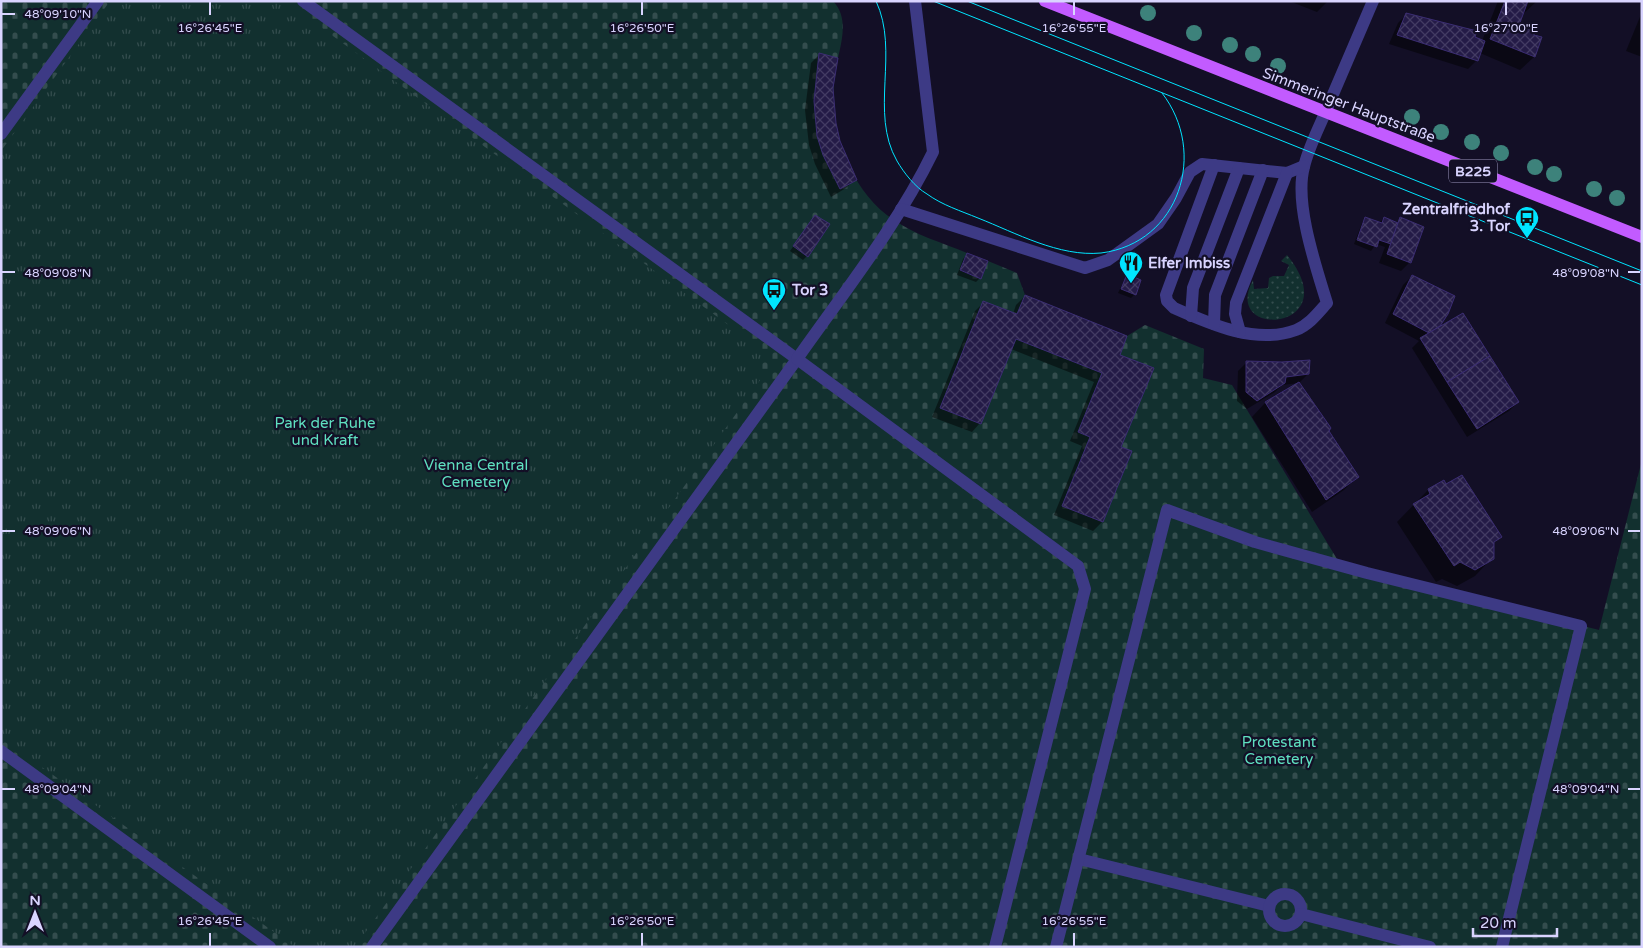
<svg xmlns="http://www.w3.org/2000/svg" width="1643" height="948" font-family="'Varela Round',sans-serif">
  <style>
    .grass { fill: url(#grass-dots) }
    .cemetery { fill: url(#cemetery-stones) }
    .park { fill: url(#park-tufts) }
    .shadow { fill: #0007 }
    .building { fill: url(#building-cross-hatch); stroke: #3b2d73 }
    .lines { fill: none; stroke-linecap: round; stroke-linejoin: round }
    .service { stroke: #3d3a85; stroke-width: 12 }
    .minor { stroke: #3d3a85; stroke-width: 12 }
    .primary { stroke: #c25bff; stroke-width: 12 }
    .tram { stroke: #00e5ff; stroke-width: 1 }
    .tree { fill: #3d827b }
    .ticks { fill: none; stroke: #d9d4ff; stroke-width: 2 }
    .labels { text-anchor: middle; stroke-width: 4.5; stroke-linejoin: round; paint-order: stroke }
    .shield { fill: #130f26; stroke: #9e99be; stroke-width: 1 }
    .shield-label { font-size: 14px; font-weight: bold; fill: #d9d4ff }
    .street-label { font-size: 15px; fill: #d9d4ff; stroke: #130f26 }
    .poi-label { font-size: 15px; font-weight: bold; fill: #d9d4ff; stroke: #130f26; text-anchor: start }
    .park-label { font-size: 15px; fill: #5fe0c0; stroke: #130f26 }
    .ticks-label { font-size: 12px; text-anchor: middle; fill: #d9d4ff; stroke: #130f26; stroke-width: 4.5; stroke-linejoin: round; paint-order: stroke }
  </style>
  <defs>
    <pattern id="grass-dots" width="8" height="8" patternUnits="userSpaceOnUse" patternTransform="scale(1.25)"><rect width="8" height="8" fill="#12302f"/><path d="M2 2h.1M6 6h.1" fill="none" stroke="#344d4e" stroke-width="1.8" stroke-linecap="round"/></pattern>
    <pattern id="cemetery-stones" width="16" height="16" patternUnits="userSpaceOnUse" patternTransform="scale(1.25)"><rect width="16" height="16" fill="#12302f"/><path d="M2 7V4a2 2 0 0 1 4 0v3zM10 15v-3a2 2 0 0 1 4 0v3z" fill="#344d4e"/></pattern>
    <pattern id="park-tufts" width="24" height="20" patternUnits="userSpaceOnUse" patternTransform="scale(1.25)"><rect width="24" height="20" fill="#12302f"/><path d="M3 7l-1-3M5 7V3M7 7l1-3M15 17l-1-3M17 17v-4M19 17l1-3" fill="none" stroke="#344d4e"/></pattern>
    <pattern id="building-cross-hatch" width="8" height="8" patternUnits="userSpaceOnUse" patternTransform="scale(1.25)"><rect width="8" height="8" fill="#241b47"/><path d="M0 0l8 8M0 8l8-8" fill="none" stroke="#433b63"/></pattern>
  </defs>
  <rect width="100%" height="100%" fill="#130f26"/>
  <!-- grass -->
  <path class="grass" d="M1287,255C1349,331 1220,341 1253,280L1254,289L1268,288L1269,278L1273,276H1284L1289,265L1281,261Z"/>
  <!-- cemetery -->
  <path class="cemetery" d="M1,1H833C852,21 838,50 835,74C827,125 849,191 894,220C915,235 943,243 967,253L961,271L981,279L988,261L1017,273L1025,295L1127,336L1145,325L1204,349L1203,378L1232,385L1340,564L1599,630L1642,460V947H1Z"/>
  <!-- park -->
  <path class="park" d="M110,1H285L760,348L761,358L756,366L763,376L355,947H295L1,738V151Z"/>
  <!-- shadow -->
  <g class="shadow">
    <path d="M1289,1H1328L1317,12Z"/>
    <path d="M1498,1H1537L1521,16L1516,29L1519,30L1523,26L1532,35L1541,38L1534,57L1520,70L1480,53L1477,60L1468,69L1389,44L1398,23L1407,14L1482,41Z"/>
    <path d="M1642,12V57L1626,51Z"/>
    <path d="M819,55L832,88L833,106L839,141L855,179L846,188L831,197L815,164L809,145L805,110L811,63Z"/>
    <path d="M815,216L807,256L803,260L790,251Z"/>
    <path d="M1366,218L1380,222L1384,218L1396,223L1401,219L1410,262L1401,271L1379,263L1385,247L1376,244L1371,251L1354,244L1362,223Z"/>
    <path d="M967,255L980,278L976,282L957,275L963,259Z"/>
    <path d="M1127,275L1135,294L1131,298L1118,293Z"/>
    <path d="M1412,276L1447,314L1435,330L1518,402L1509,411L1467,437L1412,348L1419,341L1385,323L1403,285Z"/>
    <path d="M1025,296L1118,355L1120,448L1130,452L1102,522L1093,531L1054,515L1082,446L1070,441L1094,382L1011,349L980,423L972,432L932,417L975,311L984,302L1013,314L1016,305Z"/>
    <path d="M1247,362L1308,374L1299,383L1282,385L1275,392L1247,409L1237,401L1238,371Z"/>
    <path d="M1299,383L1357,477L1344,490L1312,512L1252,417L1265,403Z"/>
    <path d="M1446,486L1500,537L1493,544L1492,558L1475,576L1457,586L1442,579L1436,582L1397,522L1428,490Z"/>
  </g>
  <!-- building -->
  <g class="building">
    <path d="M1505,1H1528L1518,28L1521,29L1522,25L1536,29L1534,35L1542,37L1535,57L1490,39Z"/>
    <path d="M1406,13L1477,31L1475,37L1485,41L1478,61L1397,35Z"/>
    <path d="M819,53L838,58L833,88L836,123L840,141L857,180L840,189L823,155L817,136L814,101Z"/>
    <path d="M815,215L830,224L808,257L793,246Z"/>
    <path d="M1365,217L1382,223L1384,217L1398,223L1391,244L1379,240L1377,247L1357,240Z"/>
    <path d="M1400,217L1424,227L1411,263L1387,254Z"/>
    <path d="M967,253L988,261L981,279L960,270Z"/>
    <path d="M1127,274L1141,280L1136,295L1121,289Z"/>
    <path d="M1412,275L1455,296L1448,314L1440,326L1429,333L1393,314Z"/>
    <path d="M1025,295L1127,336L1120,355L1154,368L1121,447L1132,451L1103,522L1062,506L1090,437L1078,432L1102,373L1016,339L981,424L940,408L983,301L1017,314Z"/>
    <path d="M1463,313L1490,356L1447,382L1420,338Z"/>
    <path d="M1490,356L1519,402L1477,429L1447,382Z"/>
    <path d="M1310,360L1309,374L1286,377L1285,383L1257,401L1246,392V361L1282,362Z"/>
    <path d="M1299,382L1331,428L1329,431L1359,477L1326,500L1265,402Z"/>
    <path d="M1462,475L1502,537L1494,542V559L1475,570L1460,562L1454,566L1413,504L1430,494L1428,489L1444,480L1446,484Z"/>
  </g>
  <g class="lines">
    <!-- service -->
    <g class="service">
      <path d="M303,1L797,359L372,947"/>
      <path d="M915,1L933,152C897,226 844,292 797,359L1078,566L1085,589L995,947"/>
      <path d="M1,134L98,1"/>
      <path d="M1214,165L1166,295L1167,301L1174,308C1210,324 1256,345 1296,330C1309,325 1318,313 1327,303C1316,267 1294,203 1304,167C1308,149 1318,130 1325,113"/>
      <path d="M901,209L1085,268L1108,260L1158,224L1176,198L1190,172L1202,164L1287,173L1304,166"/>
      <path d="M1191,316L1193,288L1239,168"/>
      <path d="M1214,324L1215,295L1263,170"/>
      <path d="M1240,332L1235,314L1236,303L1287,173"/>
      <path d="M1,751L270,947"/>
      <path d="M1079,859L1269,906"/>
      <circle cx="1285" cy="910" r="16"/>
      <path d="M1301,914L1430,947"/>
      <path d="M1056,947L1167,510L1255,542L1367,573L1581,626L1502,947"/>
    </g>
    <!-- minor -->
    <path class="minor" d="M1325,113L1373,1"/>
    <!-- primary -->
    <path class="primary" d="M1045,1L1642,237"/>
    <!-- tram -->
    <g class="tram">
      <path d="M876,1C900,52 869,112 897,161C904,173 915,187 927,194C942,205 961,211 978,218C1016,233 1059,257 1101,253C1180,243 1208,152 1162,93"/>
      <path d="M933,1L1642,285"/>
      <path d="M967,1L1642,271"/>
    </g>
  </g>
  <!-- trees -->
  <g class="tree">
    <circle cx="1148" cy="13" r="8"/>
    <circle cx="1194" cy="33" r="8"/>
    <circle cx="1230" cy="45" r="8"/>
    <circle cx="1253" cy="54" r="8"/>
    <circle cx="1278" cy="66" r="8"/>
    <circle cx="1412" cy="117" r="8"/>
    <circle cx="1441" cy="132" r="8"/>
    <circle cx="1472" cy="142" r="8"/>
    <circle cx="1501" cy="153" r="8"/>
    <circle cx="1535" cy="167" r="8"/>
    <circle cx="1554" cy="174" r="8"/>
    <circle cx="1594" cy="189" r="8"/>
    <circle cx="1617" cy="198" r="8"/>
  </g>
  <!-- ticks -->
  <path class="ticks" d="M210,2V15M642,2V15M1074,2V15M1506,2V15M2,14H15M2,272H15M1628,272H1640M2,531H15M1628,531H1640M2,789H15M1628,789H1640M210,933V946M642,933V946M1074,933V946"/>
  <!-- icons -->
  <defs>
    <g id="bus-pin" transform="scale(1.25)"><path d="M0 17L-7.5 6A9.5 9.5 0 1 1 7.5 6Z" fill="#00e5ff" stroke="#130f26"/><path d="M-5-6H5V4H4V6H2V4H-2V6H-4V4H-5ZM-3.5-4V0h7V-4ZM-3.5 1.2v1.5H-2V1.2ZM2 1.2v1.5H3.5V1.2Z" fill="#111"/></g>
    <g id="restaurant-pin" transform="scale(1.25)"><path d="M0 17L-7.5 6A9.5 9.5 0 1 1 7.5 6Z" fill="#00e5ff" stroke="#130f26"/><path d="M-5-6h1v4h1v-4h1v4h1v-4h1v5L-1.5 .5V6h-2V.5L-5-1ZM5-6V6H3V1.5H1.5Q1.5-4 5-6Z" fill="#111"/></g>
  </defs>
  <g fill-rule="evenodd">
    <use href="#bus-pin" x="1527" y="218"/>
    <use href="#restaurant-pin" x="1131" y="263"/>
    <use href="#bus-pin" x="774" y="290"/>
  </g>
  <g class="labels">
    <!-- shield labels -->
    <rect class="shield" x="1449" y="159.5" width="48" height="23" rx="4"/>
    <g class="shield-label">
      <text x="1473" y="176">B225</text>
    </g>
    <!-- street labels -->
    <g class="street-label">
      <text transform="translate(1349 105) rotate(21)" y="5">Simmeringer Hauptstraße</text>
    </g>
    <!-- poi labels -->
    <g class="poi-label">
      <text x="1510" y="214" text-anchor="end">Zentralfriedhof<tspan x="1510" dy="17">3. Tor</tspan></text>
      <text x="1148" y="268">Elfer Imbiss</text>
      <text x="792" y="295">Tor 3</text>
    </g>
    <!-- park labels -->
    <g class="park-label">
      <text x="325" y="428">Park der Ruhe<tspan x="325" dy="17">und Kraft</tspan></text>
      <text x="476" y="470">Vienna Central<tspan x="476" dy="17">Cemetery</tspan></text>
      <text x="1279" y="747">Protestant<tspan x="1279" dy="17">Cemetery</tspan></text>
    </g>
  </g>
  <g class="ticks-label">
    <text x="58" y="18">48°09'10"N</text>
    <text x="210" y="32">16°26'45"E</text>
    <text x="642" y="32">16°26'50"E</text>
    <text x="1074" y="32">16°26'55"E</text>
    <text x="1506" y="32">16°27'00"E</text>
    <text x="58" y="277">48°09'08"N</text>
    <text x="1586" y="277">48°09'08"N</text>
    <text x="58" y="535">48°09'06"N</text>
    <text x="1586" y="535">48°09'06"N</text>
    <text x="58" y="793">48°09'04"N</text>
    <text x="1586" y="793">48°09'04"N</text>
    <text x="210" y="925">16°26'45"E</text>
    <text x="642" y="925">16°26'50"E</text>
    <text x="1074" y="925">16°26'55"E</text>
  </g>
  <!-- border -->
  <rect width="1643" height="948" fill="none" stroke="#d9d4ff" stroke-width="5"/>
  <!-- north arrow -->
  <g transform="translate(35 913)" stroke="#130f26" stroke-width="4" paint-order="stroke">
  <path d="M0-4L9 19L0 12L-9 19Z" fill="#d9d4ff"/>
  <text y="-8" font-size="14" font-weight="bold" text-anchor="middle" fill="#d9d4ff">N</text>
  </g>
  <!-- scale -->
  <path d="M1473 928v8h84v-8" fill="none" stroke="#d9d4ff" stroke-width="2.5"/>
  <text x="1480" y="928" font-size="15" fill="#d9d4ff" stroke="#130f26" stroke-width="4" paint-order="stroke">20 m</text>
</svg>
